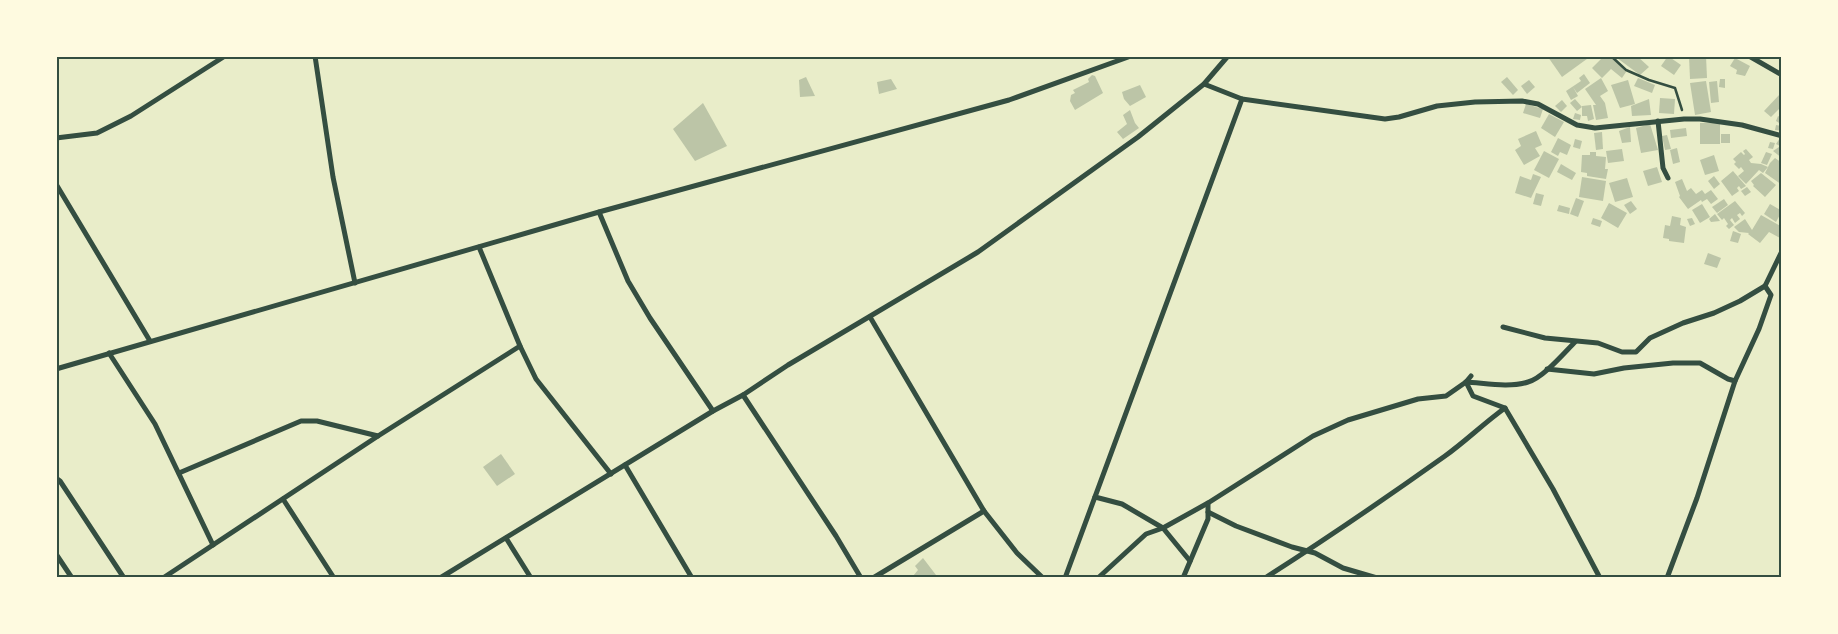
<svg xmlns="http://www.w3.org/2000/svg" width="1838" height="634" font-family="'Work Sans',sans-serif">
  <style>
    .building { fill: #bcc5a7 }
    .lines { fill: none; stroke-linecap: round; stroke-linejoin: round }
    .path { stroke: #344e41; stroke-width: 2.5 }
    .minor { stroke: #344e41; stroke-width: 5 }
    .neatline { fill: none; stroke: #344e41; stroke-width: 2 }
  </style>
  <rect width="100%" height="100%" fill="#e9edc9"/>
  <!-- building -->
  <g class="building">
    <path d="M1549,56H1591L1562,77L1548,57Z"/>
    <path d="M1604,56H1610L1626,72L1622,78L1611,69L1602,78L1592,68Z"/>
    <path d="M1622,56H1637L1649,67L1640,75L1617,58Z"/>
    <path d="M1668,56L1681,65L1674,75L1661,66Z"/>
    <path d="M1689,56H1706L1707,78L1690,79Z"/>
    <path d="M1735,58L1750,66L1745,76L1736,74L1737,70L1730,66Z"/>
    <path d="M1584,74L1590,83L1577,93L1573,87L1578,96L1571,100L1566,91L1581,81L1579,78Z"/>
    <path d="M1092,75L1095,76L1103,93L1075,110L1070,101L1071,95L1075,93L1073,90L1089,82L1088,79Z"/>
    <path d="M806,77L815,96L800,97L799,80Z"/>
    <path d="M1507,77L1518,90L1513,95L1501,82Z"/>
    <path d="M1601,78L1608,91L1600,96L1605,103L1608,118L1596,120L1593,105H1596L1585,89Z"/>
    <path d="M1638,78L1655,85L1652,93L1634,86Z"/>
    <path d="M891,79L897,89L879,94L877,82Z"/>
    <path d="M1720,79H1725V88L1719,87Z"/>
    <path d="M1529,80L1535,87L1527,94L1521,86Z"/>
    <path d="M1628,80L1635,104L1620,108L1611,85Z"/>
    <path d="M1706,81L1711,112L1695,115L1690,83Z"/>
    <path d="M1717,81L1719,102L1711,103L1709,82Z"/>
    <path d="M1140,85L1146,97L1130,106L1124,99L1122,92Z"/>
    <path d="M1782,92V106L1771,117L1764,111Z"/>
    <path d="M1660,98L1675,99L1674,114L1659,113Z"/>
    <path d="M1575,99L1582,107L1577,111L1570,103Z"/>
    <path d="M1649,99L1651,115L1632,116L1631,106Z"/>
    <path d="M1562,100L1567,106L1561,112L1555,106Z"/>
    <path d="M703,103L727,146L695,161L673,129Z"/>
    <path d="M1526,104L1543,109L1540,118L1523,113Z"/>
    <path d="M1591,105L1594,119L1588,121L1587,116H1582V106Z"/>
    <path d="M1130,110L1135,123L1139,128L1123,139L1117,132L1127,124L1123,115Z"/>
    <path d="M1575,113L1581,115L1580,120L1573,119Z"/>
    <path d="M1549,114L1564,122L1555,137L1541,128Z"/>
    <path d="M1778,116L1782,118L1781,124L1776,121Z"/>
    <rect x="1700" y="123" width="20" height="21"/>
    <path d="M1650,124L1658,150L1641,153L1636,128Z"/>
    <path d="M1776,125L1782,126L1781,131L1775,130Z"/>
    <path d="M1630,127L1631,142L1622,143L1619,131Z"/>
    <path d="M1686,128L1687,136L1671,138L1670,130Z"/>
    <path d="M1536,131L1542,145L1535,148L1540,156L1524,165L1515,150L1521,146L1518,139Z"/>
    <path d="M1602,132L1603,149L1596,150L1594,133Z"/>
    <rect x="1721" y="134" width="9" height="9"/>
    <path d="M1667,135L1671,149L1665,150L1662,136Z"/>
    <path d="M1558,138L1571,145L1567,155L1560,152L1558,156L1551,152Z"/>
    <path d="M1780,138L1782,139V147L1776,144Z"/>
    <path d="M1575,139L1582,141L1580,149L1573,147Z"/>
    <path d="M1770,142L1775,143L1773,149L1768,148Z"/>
    <path d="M1779,147L1782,149V158L1773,151Z"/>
    <path d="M1677,148L1680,162L1673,164L1670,150Z"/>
    <path d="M1622,149L1624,161L1608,163L1606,151Z"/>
    <path d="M1746,149L1753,157L1749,160L1751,163L1761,164L1768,167L1763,173L1759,170L1746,184L1738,176L1744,171L1741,167L1739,169L1734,164L1736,162L1733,159L1741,152L1744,155L1745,154L1743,151Z"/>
    <path d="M1544,151L1559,159L1549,178L1534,170Z"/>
    <path d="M1590,152H1596V156L1606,157L1605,169H1608L1606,179L1587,176V173L1581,172L1582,155H1590Z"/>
    <path d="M1766,152L1772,154L1767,165L1761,163Z"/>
    <path d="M1714,155L1719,171L1705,175L1700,160Z"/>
    <path d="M1775,158L1782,163V185L1765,173L1770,163Z"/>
    <path d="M1561,164L1576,173L1572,180L1557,172Z"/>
    <path d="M1657,167L1662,182L1648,186L1643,171Z"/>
    <path d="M1733,171L1746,186L1741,189L1739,186L1737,188L1739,191L1732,196L1721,181Z"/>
    <path d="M1761,173L1776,185L1765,197L1753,186L1754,185L1751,181Z"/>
    <path d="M1533,174L1541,177L1531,198L1515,193L1520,176L1531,180Z"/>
    <path d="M1714,176L1720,184L1714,189L1708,181Z"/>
    <path d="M1582,177L1606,181L1603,201L1579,197Z"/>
    <path d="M1627,178L1633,197L1615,202L1609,183Z"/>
    <path d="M1682,179L1687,191L1691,188L1696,194L1702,190L1705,194L1711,190L1718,199L1711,204L1707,199L1702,202L1701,200L1688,209L1679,197L1680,196L1675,182Z"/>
    <path d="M1747,187L1751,192L1745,196L1741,191Z"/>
    <path d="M1536,193L1544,195L1541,206L1533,204Z"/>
    <path d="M1576,198L1584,201L1578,217L1570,214Z"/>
    <path d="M1724,199L1728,205L1717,213L1712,207Z"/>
    <path d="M1631,201L1637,209L1630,214L1624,205Z"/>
    <path d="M1735,201L1745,213L1742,216L1740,213L1737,215L1740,219L1735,223L1732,218L1730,220L1734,225L1729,229L1726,226L1728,224L1724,218L1722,220L1717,214Z"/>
    <path d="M1609,203L1627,213L1618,228L1601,218Z"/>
    <path d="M1702,204L1710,217L1700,223L1692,210Z"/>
    <path d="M1770,204L1782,211L1776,222L1764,214Z"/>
    <path d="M1559,205L1570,208L1569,214L1557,211Z"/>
    <path d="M1715,214L1720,221L1711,222L1709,219Z"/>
    <path d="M1761,215L1782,227V239L1769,232L1760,243L1748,234L1749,233L1739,232L1734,227L1745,219L1752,230Z"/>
    <path d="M1672,216L1681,218L1680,225L1686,227L1684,243L1669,241V239L1663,238L1665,225L1670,226Z"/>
    <path d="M1593,218L1602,221L1600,227L1591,224Z"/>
    <path d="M1692,218L1695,224L1690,226L1687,219Z"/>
    <path d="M1733,231L1741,234L1738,243L1730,241Z"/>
    <path d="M1708,253L1721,258L1717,268L1704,264Z"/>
    <path d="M501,454L515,474L497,486L483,467Z"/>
    <path d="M923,558L936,575L932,578H914L913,576L918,570L915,566Z"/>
  </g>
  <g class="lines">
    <!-- path -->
    <path class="path" d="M1611,56L1626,70L1649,80L1675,88L1682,110"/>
    <!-- minor -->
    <g class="minor">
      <path d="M315,56L333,177L355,283"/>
      <path d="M1749,56L1782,75"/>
      <path d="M1204,84L1242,99L1385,119L1399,117L1437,106L1475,102L1522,101L1538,104L1577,125L1595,128L1684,119H1700L1742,125L1782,136"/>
      <path d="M1658,121L1663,168L1668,178"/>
      <path d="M56,138L97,133L131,116L225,56"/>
      <path d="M56,184L150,341"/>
      <path d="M599,212L628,281L650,318L713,411"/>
      <path d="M479,247L520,346L536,379L611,474"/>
      <path d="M1765,286L1782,251"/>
      <path d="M870,317L984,511L1017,553L1043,578"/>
      <path d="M1503,327L1545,338L1598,343L1622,352H1636L1650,338L1683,323L1714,313L1740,301L1765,286"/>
      <path d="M109,353L155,424L213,545"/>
      <path d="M56,369L599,212L1009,100L1131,56"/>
      <path d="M1547,369L1594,374L1624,368L1673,363H1700L1728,379L1735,381"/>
      <path d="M1466,382C1485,383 1509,388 1528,382C1543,378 1564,353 1575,342"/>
      <path d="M743,395L836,536L861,578"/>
      <path d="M1505,408L1553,489L1600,578"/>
      <path d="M625,465L692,578"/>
      <path d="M179,473L301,421H317L378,436"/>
      <path d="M56,478L60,481L124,578"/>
      <path d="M1095,497L1122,504L1163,528L1190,561"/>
      <path d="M283,499L334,578"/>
      <path d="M1208,512L1236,526L1292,547L1315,553L1343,568L1377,578"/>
      <path d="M506,538L531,578"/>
      <path d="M56,554L72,578"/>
      <path d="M163,578L378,436L520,346"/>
      <path d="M440,578L713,411L743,395L788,365L978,252L1138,137L1204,84L1228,56"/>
      <path d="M873,578L984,511"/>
      <path d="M1065,578L1242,99"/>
      <path d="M1098,578L1146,534L1163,528L1208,503L1313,436L1348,420L1418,399L1446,396L1466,382L1471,376"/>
      <path d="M1183,578L1208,519V503"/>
      <path d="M1265,578C1326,539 1386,498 1445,456C1466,441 1484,423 1505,408L1473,396L1466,382"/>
      <path d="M1667,578L1697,498L1735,381L1759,329L1771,295L1765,286"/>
    </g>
  </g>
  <!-- border -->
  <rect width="1838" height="634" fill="none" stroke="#fefae0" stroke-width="115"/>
  <rect x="58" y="58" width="1722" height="518" class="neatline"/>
</svg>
